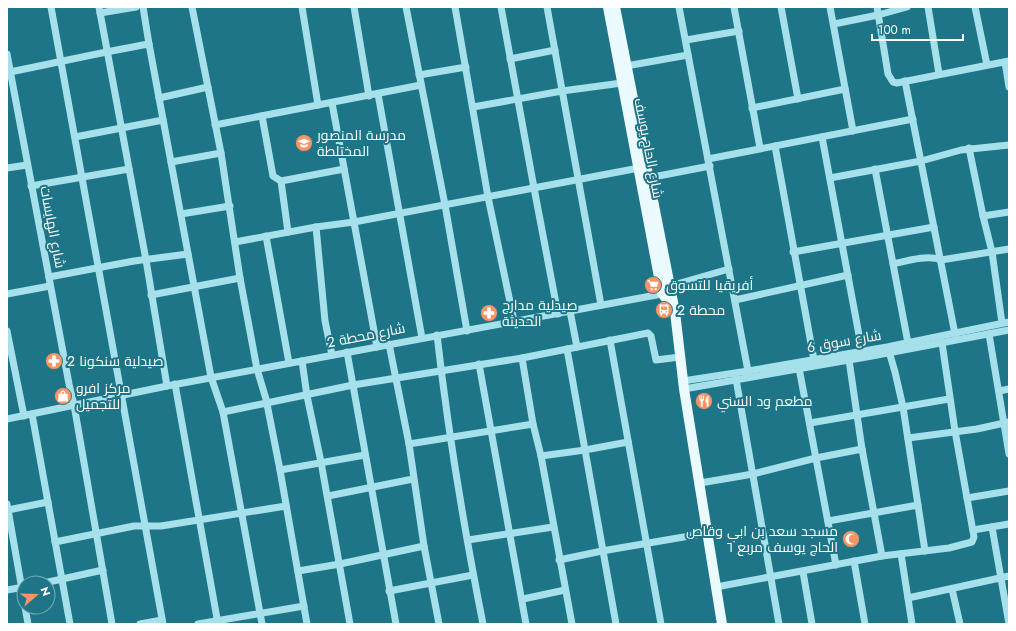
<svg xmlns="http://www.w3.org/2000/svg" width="1016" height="631" font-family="Jost,Cairo,sans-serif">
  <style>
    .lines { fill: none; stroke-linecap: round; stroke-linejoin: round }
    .minor { stroke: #a6e0eb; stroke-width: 7 }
    .major { stroke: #eafafe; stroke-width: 10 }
    .labels { text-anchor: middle; stroke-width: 4; stroke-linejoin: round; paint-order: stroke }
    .poi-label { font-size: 14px; fill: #fff; stroke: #1d7587; text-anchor: start }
    .street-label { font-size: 14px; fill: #fff; stroke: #1d7587 }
  </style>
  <rect width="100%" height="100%" fill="#1d7587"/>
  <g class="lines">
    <!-- minor -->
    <g class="minor">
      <path d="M51,7L163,624"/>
      <path d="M99,7L146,260L167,386"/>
      <path d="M143,7L149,44L211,377L223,412L262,624"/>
      <path d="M192,7L221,153L240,278L257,369L266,399L280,470L307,624"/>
      <path d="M302,7L318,105"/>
      <path d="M354,7L369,96"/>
      <path d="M406,7L445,205L467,331"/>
      <path d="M455,7L488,197L514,321"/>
      <path d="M501,7L534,188L558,314"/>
      <path d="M547,7L601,305"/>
      <path d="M679,7L748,371"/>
      <path d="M734,7L760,148"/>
      <path d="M781,7L798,99"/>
      <path d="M830,7L853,131"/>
      <path d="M877,7L888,74L893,82L897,83L1009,61"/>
      <path d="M928,7L939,74"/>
      <path d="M975,7L987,65"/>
      <path d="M100,13L136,7"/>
      <path d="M834,24L878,15L907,7"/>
      <path d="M686,40L739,31"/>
      <path d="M7,54L69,384L74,405L112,624"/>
      <path d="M510,59L555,50"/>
      <path d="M1005,62L1009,87"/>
      <path d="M626,66L688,55"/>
      <path d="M10,72C56,63 102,52 149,44"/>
      <path d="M419,75L466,67"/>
      <path d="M905,81L955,334"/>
      <path d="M378,94L422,338"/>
      <path d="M159,98L208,87"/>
      <path d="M332,103L377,347"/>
      <path d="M473,107L562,91L622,83"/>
      <path d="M752,108L845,89"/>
      <path d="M262,116L273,176L281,181L288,232"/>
      <path d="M215,125L421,85"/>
      <path d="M75,137L163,120"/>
      <path d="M822,137L862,351"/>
      <path d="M775,146L814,360"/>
      <path d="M969,148L983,216L992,252L1002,323"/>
      <path d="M708,159L913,119"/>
      <path d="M171,162L221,153"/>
      <path d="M7,168L27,165"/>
      <path d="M875,169L908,343"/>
      <path d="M648,178L710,166"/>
      <path d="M830,178L921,161L961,150L1009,145"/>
      <path d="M281,181L344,169"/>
      <path d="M31,186L129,169"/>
      <path d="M181,214L230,206"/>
      <path d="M983,216L1009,212"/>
      <path d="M316,227L325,321L332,355"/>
      <path d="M266,236L289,363"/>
      <path d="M235,242L316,227L354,222L639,168"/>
      <path d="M793,252L934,227"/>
      <path d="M893,264C906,261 929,254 941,260L1009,249"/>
      <path d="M49,277L134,261L188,254"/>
      <path d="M670,286L729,269"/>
      <path d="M7,294L50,286"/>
      <path d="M151,295L240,278"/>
      <path d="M735,300L848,275"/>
      <path d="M570,311L577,347"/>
      <path d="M7,331L24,416"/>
      <path d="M989,334L1009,454"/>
      <path d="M437,335C448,432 464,528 483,624"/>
      <path d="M610,340L661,624"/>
      <path d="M389,344L409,444L424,546L439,624"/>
      <path d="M888,348L895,372L903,407L925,551"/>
      <path d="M567,349L616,624"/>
      <path d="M347,352L396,624"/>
      <path d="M522,358L533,424L541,456L572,624"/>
      <path d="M849,360L862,449L882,556"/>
      <path d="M302,361L307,396L321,462L350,624"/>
      <path d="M479,364L526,624"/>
      <path d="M799,368L836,565"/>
      <path d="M736,379L779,624"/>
      <path d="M683,381L748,371L887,347L1009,322"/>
      <path d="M175,384L218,624"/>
      <path d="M684,389L872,356L1009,330"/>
      <path d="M999,391L1009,389"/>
      <path d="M223,412L353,385L522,358L648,333L651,336L656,360L680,357"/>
      <path d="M32,414L70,624"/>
      <path d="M7,419L167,386L667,293"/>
      <path d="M810,423L949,399"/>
      <path d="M908,438L977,429L1009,422"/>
      <path d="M409,444L533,424"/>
      <path d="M541,456L585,450L628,442"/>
      <path d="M280,470L365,455"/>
      <path d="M700,483L753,474L816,458L862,449"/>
      <path d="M328,496L413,479"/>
      <path d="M967,498L1009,491"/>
      <path d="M7,504L24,601"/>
      <path d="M8,510L48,502"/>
      <path d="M828,521L918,505"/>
      <path d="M992,527L1009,624"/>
      <path d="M973,530L1009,524"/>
      <path d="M468,540L553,527"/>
      <path d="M55,542L134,526H161L286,506"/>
      <path d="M901,554L912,624"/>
      <path d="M559,560L602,551L707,533"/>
      <path d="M854,561L865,624"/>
      <path d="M298,571L340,564L424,546"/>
      <path d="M803,572L812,624"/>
      <path d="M44,583L103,570"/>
      <path d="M716,587L882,556L949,548L972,542L974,537L955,431L942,343"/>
      <path d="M952,589L960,624"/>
      <path d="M7,590L24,587"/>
      <path d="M389,591L473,575"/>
      <path d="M908,598L1009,576"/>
      <path d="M523,599L565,590"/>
      <path d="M25,607L28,624"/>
      <path d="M140,624L162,620"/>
      <path d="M198,624L304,606"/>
    </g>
    <!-- major -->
    <g class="major">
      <path d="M608,7L662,293L673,309"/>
      <path d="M615,7L675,312L684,389L722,624"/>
    </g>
  </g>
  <!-- icons -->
  <defs>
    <g id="school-disc" transform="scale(0.9)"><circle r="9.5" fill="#fb9464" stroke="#1d7587"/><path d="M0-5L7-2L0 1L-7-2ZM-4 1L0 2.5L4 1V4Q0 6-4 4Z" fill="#fff"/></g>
    <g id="supermarket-disc" transform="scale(0.9)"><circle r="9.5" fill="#fb9464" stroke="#1d7587"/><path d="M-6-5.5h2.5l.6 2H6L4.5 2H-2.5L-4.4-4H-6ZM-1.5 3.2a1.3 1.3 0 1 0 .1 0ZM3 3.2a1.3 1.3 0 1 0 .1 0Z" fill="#fff"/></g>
    <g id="bus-disc" transform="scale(0.9)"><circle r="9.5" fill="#fb9464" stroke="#1d7587"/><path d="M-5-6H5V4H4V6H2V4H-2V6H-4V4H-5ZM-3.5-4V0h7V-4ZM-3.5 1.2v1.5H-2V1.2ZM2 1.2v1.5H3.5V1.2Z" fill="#fff"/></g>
    <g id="pharmacy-disc" transform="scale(0.9)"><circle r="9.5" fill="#fb9464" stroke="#1d7587"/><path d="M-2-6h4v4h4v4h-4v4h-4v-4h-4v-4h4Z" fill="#fff"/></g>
    <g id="shop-disc" transform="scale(0.9)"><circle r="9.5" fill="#fb9464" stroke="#1d7587"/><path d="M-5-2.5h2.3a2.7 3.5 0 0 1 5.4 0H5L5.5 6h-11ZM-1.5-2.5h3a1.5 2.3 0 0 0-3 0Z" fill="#fff"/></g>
    <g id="restaurant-disc" transform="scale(0.9)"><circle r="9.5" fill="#fb9464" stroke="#1d7587"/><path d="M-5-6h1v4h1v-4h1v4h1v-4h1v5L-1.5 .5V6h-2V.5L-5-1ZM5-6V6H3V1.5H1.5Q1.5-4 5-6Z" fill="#fff"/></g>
    <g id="mosque-disc" transform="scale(0.9)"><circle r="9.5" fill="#fb9464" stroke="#1d7587"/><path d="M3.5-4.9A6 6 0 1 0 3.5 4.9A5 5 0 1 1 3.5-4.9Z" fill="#fff"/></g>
  </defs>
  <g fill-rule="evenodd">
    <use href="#school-disc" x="304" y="143"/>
    <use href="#supermarket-disc" x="653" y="285"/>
    <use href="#bus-disc" x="664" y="310"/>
    <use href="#pharmacy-disc" x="489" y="313"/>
    <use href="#pharmacy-disc" x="54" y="361"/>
    <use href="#shop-disc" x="63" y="396"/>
    <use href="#restaurant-disc" x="704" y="401"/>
    <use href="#mosque-disc" x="851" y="539"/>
  </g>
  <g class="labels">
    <!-- poi labels -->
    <g class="poi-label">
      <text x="317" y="140">مدرسة المنصور<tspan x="317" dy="16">المختلطة</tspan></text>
      <text x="666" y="290">أفريقيا للتسوق</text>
      <text x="502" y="310">صيدلية مدارج<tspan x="502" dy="16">الحديثة</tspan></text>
      <text x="677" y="315">محطة 2</text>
      <text x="67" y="366">صيدلية سنكونا 2</text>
      <text x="76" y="393">مركز افرو<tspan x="76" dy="16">للتجميل</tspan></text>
      <text x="717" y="406">مطعم ود السني</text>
      <text x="838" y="536" text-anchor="end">مسجد سعد بن ابي وقاص<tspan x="838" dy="16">الحاج يوسف مربع ٦</tspan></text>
    </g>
    <!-- street labels -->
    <g class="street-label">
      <text transform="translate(649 148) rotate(79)" y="5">شارع الحاج يوسف</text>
      <text transform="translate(53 227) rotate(79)" y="5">شارع الهايسات</text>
      <text transform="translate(366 335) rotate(-11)" y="5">شارع محطة 2</text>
      <text transform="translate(844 341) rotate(-10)" y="5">شارع سوق 6</text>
    </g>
  </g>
  <!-- border -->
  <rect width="1016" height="631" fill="none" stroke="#ffffff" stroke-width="16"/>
  <!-- north arrow -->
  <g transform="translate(36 595) rotate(70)"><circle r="19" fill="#1d7587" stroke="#77acb7"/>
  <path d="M0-3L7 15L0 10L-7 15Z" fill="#fb9464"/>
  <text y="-6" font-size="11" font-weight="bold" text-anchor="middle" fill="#ffffff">N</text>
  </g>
  <!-- scale -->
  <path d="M872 34v6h91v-6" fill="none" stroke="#ffffff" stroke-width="2"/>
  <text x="878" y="34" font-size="12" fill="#ffffff" stroke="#1d7587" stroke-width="3" paint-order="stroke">100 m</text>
</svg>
